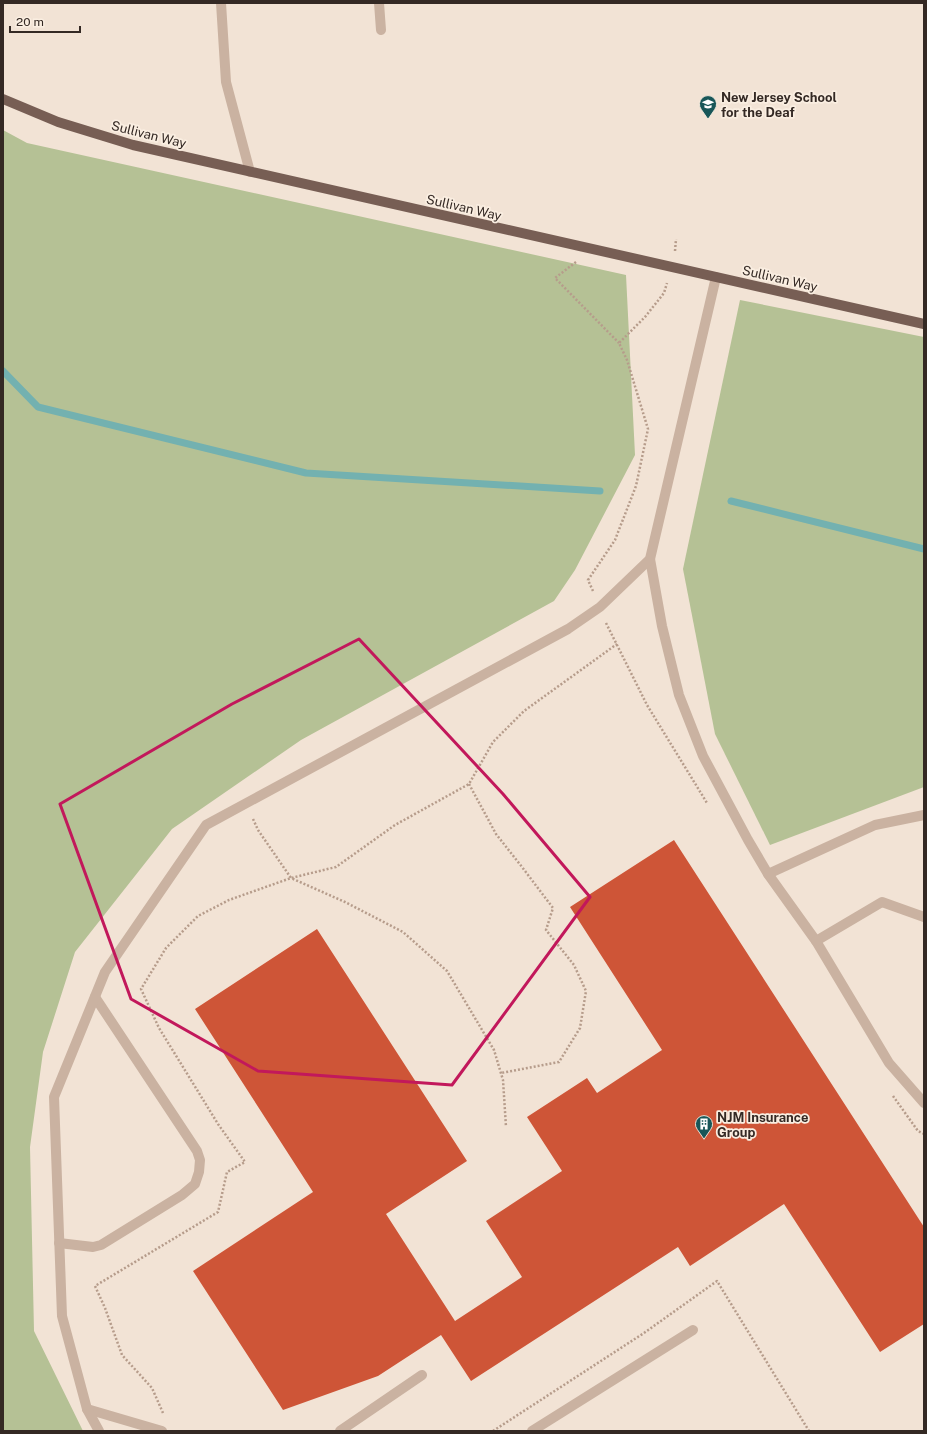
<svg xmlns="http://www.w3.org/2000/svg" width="927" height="1434" font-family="'Public Sans',sans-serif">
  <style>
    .green { fill: #b5c195 }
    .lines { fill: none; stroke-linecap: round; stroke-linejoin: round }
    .stream { stroke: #73b1b0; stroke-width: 7 }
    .building { fill: #ce5537 }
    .path { stroke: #b69c8b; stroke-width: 2.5; stroke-dasharray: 2 2; stroke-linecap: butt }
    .minor { stroke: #cab2a1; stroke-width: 10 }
    .major { stroke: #775e54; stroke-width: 10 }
    .marked { fill: none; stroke: #c2185b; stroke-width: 3; stroke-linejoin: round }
    .labels { text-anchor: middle; stroke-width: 3.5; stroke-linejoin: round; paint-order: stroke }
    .poi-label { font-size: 13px; font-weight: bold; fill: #342924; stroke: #faeee1; text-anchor: start }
    .street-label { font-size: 13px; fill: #342924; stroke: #faeee1 }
  </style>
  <rect width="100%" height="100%" fill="#f2e3d5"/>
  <!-- green -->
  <g class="green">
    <path d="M3,130L27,143L626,275L635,455L575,570L554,601L301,740L172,829L75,952L43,1052L30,1147L34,1331L83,1431H3Z"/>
    <path d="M740,300L924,337V787L770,845L715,734L683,569Z"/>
  </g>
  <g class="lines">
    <!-- stream -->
    <g class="stream">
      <path d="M3,371L38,407L306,473L600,491"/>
      <path d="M731,501L924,549"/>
    </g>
  </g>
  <!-- building -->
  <path class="building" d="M674,840L924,1227V1324L880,1352L784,1204L690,1266L678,1247L471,1381L441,1335L378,1376L283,1410L193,1271L313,1192L195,1009L317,929L467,1161L386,1214L455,1321L522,1277L486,1221L562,1171L527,1117L587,1078L597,1093L662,1050L570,907Z"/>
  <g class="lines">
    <!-- path -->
    <g class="path">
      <path d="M675,251L676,239"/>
      <path d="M576,262L555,278L619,343"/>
      <path d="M593,591L588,580L615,540L636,486L648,429L627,360L619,343L645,317L664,293L667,283"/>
      <path d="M606,623L647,705L707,803"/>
      <path d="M469,784L496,834L522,867L553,908L546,930L574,965L586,991L580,1028L559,1062L501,1073"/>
      <path d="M253,819L258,830L291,878L345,902L403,932L447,971L494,1050L503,1080L506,1127"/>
      <path d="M893,1096L918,1131L924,1134"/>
      <path d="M163,1413L152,1388L122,1355L105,1308L95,1286L218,1212L227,1172L245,1162L218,1124L159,1028L141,989L166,948L198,916L229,900L291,878L336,867L395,825L469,784L493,742L524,711L617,644"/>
      <path d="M493,1431L644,1333L717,1281L809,1431"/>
    </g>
    <!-- minor -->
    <g class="minor">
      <path d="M221,3L226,82L250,172"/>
      <path d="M379,3L381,30"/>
      <path d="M650,559L662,626L679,695L703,756L748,840L768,874L816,941L889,1063L924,1103"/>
      <path d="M768,874L875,825L924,815"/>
      <path d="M816,941L882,902L924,917"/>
      <path d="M59,1243L93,1247L101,1245L182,1195L195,1184L199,1172L200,1160L197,1151L95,997"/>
      <path d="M87,1409L162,1431"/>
      <path d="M99,1431L87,1409L62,1316L54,1097L105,972L206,825L568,629L600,607L650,559L716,277"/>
      <path d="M340,1431L422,1375"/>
      <path d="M532,1431L693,1330"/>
    </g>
    <!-- major -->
    <path class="major" d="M3,99L58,122L133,145L924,324"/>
  </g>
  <!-- marked area -->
  <path class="marked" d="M359,639L503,794L590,897L452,1085L258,1071L131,999L60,804L232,704Z"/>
  <!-- icons -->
  <defs>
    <g id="school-pin" transform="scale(0.9)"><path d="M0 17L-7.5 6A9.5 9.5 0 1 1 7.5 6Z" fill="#185658" stroke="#faeee1"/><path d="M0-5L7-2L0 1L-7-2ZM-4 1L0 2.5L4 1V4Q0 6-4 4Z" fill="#fff"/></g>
    <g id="building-pin" transform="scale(0.9)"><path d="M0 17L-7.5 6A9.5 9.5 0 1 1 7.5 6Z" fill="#185658" stroke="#faeee1"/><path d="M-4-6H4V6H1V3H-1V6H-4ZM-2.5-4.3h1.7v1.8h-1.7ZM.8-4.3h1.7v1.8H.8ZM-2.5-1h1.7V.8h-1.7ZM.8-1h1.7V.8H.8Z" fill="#fff"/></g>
  </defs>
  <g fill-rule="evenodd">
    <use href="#school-pin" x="708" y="104"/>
    <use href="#building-pin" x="704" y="1124"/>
  </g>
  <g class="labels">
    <!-- poi labels -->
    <g class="poi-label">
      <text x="721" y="102">New Jersey School<tspan x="721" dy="15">for the Deaf</tspan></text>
      <text x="717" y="1122">NJM Insurance<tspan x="717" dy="15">Group</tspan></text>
    </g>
    <!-- street labels -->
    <g class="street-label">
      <text transform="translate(149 134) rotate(14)" y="5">Sullivan Way</text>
      <text transform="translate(464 207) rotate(13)" y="5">Sullivan Way</text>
      <text transform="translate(780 278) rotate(13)" y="5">Sullivan Way</text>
    </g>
  </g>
  <!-- border -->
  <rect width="927" height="1434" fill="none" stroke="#342924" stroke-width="8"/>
  <!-- scale -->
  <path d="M10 26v6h70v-6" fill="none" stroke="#342924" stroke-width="2"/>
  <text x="16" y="26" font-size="12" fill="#342924" stroke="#faeee1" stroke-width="3" paint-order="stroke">20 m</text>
</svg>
